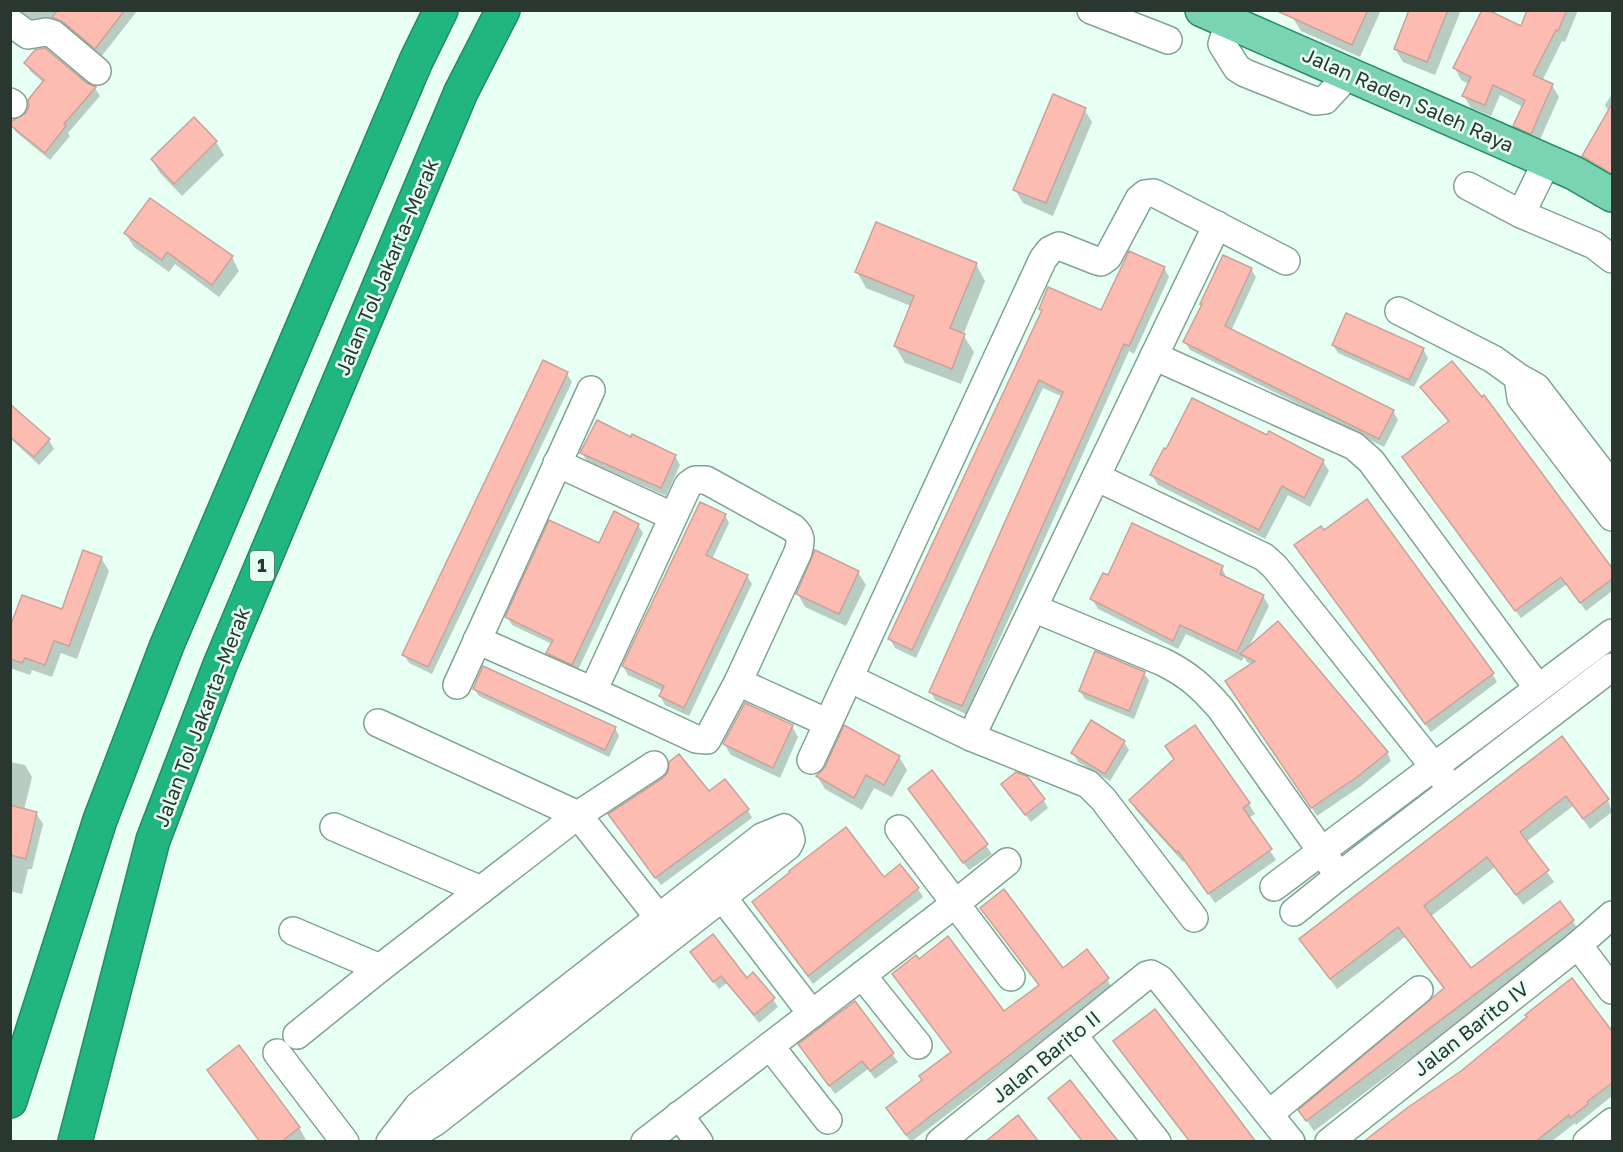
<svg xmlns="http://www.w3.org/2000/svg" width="1623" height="1152" font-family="'Golos Text',sans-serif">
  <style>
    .shadow { fill: #0003 }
    .building { fill: #fdbcb1; stroke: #c9a29b; stroke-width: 1.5 }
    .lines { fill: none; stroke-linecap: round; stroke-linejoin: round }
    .minor-casing { stroke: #81a492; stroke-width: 30 }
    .major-casing { stroke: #248a64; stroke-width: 36 }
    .highway-casing { stroke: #248a64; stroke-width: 36 }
    .minor { stroke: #fff; stroke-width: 27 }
    .major { stroke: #7ad3b3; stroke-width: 33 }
    .highway { stroke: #21b680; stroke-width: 33 }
    .labels { text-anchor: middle; stroke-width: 5; stroke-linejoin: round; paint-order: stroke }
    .shield { fill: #e8fff3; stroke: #62736a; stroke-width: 1.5 }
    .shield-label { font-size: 18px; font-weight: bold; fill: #293730 }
    .street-label { font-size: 20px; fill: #293730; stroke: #e8fff3 }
  </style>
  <rect width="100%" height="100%" fill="#e8fff3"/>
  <!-- shadow -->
  <g class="shadow">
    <path d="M17,10L137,11L101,57L38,27Z"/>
    <path d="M1297,10H1381L1360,57L1301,31L1293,18Z"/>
    <path d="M1411,10H1461L1435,75L1403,62L1395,49Z"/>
    <path d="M1483,10H1492L1491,13L1521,28L1528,10H1578L1565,42L1562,41L1542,81L1552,85L1559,97L1538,144L1522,137L1515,126L1523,107L1500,95L1491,116L1471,108L1464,96L1469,84L1461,80L1455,68Z"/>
    <path d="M26,63L95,88L100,96L68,133L70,136L50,160L16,132L11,124L27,114L44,83L30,71Z"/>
    <path d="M1612,94V178L1590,166L1584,156L1609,112L1605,105Z"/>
    <path d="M1084,109L1092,122L1053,216L1023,203L1015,190Z"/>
    <path d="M216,142L224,155L182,196L160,173L152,160Z"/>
    <path d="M126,234L232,257L239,271L219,297L175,264L169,272L134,247Z"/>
    <path d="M976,264L985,281L963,335L974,352L961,384L905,363L895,346L911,306L866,288L857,272Z"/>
    <path d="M1164,268L1169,277L1134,354L1129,351L966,714L935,700L931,692L1063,397L1043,388L916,658L895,648L890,639L1043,312L1041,309L1101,312Z"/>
    <path d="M1251,269L1256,277L1231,331L1393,411L1398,420L1384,447L1190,350L1185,342Z"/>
    <path d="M1333,345L1423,349L1428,358L1414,387L1338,353Z"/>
    <path d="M544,362L567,374L572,382L432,674L409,663L404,655Z"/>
    <path d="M1422,387L1481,399L1484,397L1612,570V591L1586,611L1567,584L1521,618L1409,465L1449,423Z"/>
    <path d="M10,407L49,440L54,449L39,465L10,438Z"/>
    <path d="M1268,437L1323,461L1329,471L1310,507L1288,495L1265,539L1158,485L1152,475Z"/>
    <path d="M632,439L675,456L680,465L666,496L587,461L582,453Z"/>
    <path d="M725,515L729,523L712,559L747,576L752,584L689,716L665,705L660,696L663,691L628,675L623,666Z"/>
    <path d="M638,525L643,533L577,672L553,662L548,653L552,644L512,625L507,617L599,545Z"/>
    <path d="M1301,554L1492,673L1497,682L1431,732Z"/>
    <path d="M101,558L109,571L77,659L61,653L52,677L32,670L30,675L10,668V632L62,611Z"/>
    <path d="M1222,568L1227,579L1263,596L1269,606L1248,649L1387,752L1391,761L1361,786L1317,816L1232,690L1252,665L1247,662L1244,657L1242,661L1186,634L1178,649L1098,609L1092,599Z"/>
    <path d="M858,572L866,585L846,626L805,607L798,594Z"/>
    <path d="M1144,673L1149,681L1134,719L1085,699L1080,691Z"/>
    <path d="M474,689L615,728L619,736L609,757L479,696Z"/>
    <path d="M792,726L798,737L780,778L731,755L724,744Z"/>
    <path d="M1195,727L1249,804L1255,814L1248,818L1276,860L1215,903L1185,860L1183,862L1136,810L1131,800L1175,760Z"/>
    <path d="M1562,738L1608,800L1612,812L1590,829L1573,806L1526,842L1554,882L1523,905L1495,867L1430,917L1471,970L1572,920L1579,931L1314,1131L1300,1111L1445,989L1405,937L1337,989L1301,939Z"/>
    <path d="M1124,742L1129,750L1110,781L1078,762L1073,753Z"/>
    <path d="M899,757L907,770L892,797L874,788L862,810L825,789L817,776Z"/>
    <path d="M10,762L25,765L32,777L24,810L36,813L43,824L32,869H28L22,894L10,891Z"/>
    <path d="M932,772L992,854L969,870L914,798Z"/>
    <path d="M1003,785L1043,799L1048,808L1031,822Z"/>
    <path d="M708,793L748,810L752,818L661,885L615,823Z"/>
    <path d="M884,879L918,889L923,897L813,984L754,903Z"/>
    <path d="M987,917L1062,970L1107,979L1112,988L911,1142L892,1117L923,1081L952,1053L894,974L1004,1013L1040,986Z"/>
    <path d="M697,961L746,980L773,999L778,1007L759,1023L727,983L719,989Z"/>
    <path d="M854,1003L898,1062L875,1079L868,1069L835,1094L800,1045Z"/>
    <path d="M1612,1029V1096L1576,1125L1575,1123L1551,1142H1366Z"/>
    <path d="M208,1070L299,1127L306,1140L260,1142L216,1083Z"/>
  </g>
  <!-- building -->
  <g class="building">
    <path d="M58,10H125L95,49L63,22L52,17Z"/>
    <path d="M1275,10H1368L1352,45Z"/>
    <path d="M1409,10H1448L1427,62L1394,49Z"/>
    <path d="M1482,10H1488L1521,26L1527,10H1567L1558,31L1556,30L1533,75L1553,84L1531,134L1513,126L1525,100L1493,85L1485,105L1462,96L1471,77L1453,68Z"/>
    <path d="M45,48L87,83L96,87L64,124L66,126L45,153L10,125V122L26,113L29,106L28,100L44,80L24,63L35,50Z"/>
    <path d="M1053,94L1086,108L1046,203L1013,190Z"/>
    <path d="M1612,104V174L1582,156Z"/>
    <path d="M194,117L217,141L174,184L151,159Z"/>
    <path d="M150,198L233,256L212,285L167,252L162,260L124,233Z"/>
    <path d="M876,222L977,263L950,328L965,334L952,369L894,346L914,296L855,272Z"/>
    <path d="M1129,251L1165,267L1129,346L1124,344L962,706L929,692L1063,392L1039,380L912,650L888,639L1042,310L1039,309L1048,287L1101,310Z"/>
    <path d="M1223,255L1252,268L1225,326L1394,410L1379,439L1183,342L1202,304H1200Z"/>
    <path d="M1346,313L1424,348L1409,380L1332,345Z"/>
    <path d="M543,360L568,372L428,667L402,655Z"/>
    <path d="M1452,361L1482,397L1484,395L1612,568V579L1580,603L1561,577L1515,611L1402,457L1449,421L1420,387Z"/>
    <path d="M1192,398L1267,435L1269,431L1324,460L1304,498L1282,486L1259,530L1150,475L1164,448L1166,449Z"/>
    <path d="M10,404L50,439L34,457L10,437Z"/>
    <path d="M597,420L631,437L632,434L676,455L661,488L580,453Z"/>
    <path d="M1367,499L1494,673L1425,724L1294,545L1321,526L1324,530Z"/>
    <path d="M700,502L726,514L706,555L748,575L684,708L659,696L664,686L622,666Z"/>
    <path d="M614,511L639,524L572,665L546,653L553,640L505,617L549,520L599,543Z"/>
    <path d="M1132,523L1223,566L1220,574L1264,595L1237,652L1180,625L1173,641L1090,599L1103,573L1108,575Z"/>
    <path d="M83,550L102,557L69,646L54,641L45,665L25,658L22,663L10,659V627L22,595L62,609Z"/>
    <path d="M815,550L859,571L839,614L796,594Z"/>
    <path d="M1278,621L1388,752L1357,777L1311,808L1225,681L1255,661L1240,654Z"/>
    <path d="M1095,651L1145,672L1129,711L1079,691Z"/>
    <path d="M483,666L616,727L605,750L473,689Z"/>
    <path d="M745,703L793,725L773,768L723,744Z"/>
    <path d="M1091,720L1125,741L1105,774L1071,753Z"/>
    <path d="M844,725L900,756L884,785L866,775L854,798L816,776L825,767Z"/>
    <path d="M1195,725L1250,803L1243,808L1272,849L1208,894L1178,851L1177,853L1129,800L1174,759L1165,746Z"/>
    <path d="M1562,736L1609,799L1583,819L1566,796L1520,832L1549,870L1516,895L1487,857L1424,906L1471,968L1560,901L1574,920L1306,1121L1298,1110L1444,988L1398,927L1330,979L1299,939Z"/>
    <path d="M679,754L709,791L725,779L749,809L655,878L608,814L663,778L668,772L669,762Z"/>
    <path d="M932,770L988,844L963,863L908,789Z"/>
    <path d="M1016,772L1027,776L1045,799L1025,815L1001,784Z"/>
    <path d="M10,805L37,812L26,859L10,855Z"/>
    <path d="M846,827L884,877L900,864L919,888L808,976L752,902L790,872L789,871Z"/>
    <path d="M1004,889L1063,968L1087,949L1109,978L906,1135L886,1108L922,1080L919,1076L951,1052L892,974L916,955L919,959L948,936L1004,1011L1039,985L980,908Z"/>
    <path d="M713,934L747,978L753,972L775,998L754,1015L721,976L713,982L690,952Z"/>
    <path d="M1572,978L1612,1031V1083L1587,1102L1588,1104L1570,1118L1569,1115L1535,1142H1363L1407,1108L1461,1071L1527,1017L1525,1015Z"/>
    <path d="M855,1001L894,1053L870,1071L862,1061L829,1086L798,1044Z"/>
    <path d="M1155,1009L1226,1102L1256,1142H1190L1113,1041Z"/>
    <path d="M239,1045L300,1127L281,1142H260L207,1070Z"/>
    <path d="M1070,1080L1106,1126L1119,1142H1083L1048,1098Z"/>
    <path d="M1018,1115L1039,1142H985Z"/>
  </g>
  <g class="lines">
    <!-- minor casing -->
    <g class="minor-casing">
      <g id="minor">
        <path d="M1091,10L1168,40"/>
        <path d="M10,22L28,35L46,32L53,34L97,71"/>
        <path d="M1229,22L1222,44L1237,68L1245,73L1315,101L1325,100L1349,74"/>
        <path d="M10,102L13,104"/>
        <path d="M1468,186L1521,214L1594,245L1612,259"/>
        <path d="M1521,214L1547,161"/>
        <path d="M1399,311L1493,359L1518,377L1536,387L1612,486"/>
        <path d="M1154,356L1354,446L1371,461L1538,688"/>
        <path d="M1518,377L1521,398L1612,517"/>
        <path d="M557,463L672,516"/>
        <path d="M1096,477L1264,557L1275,567L1451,788"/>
        <path d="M1033,608L1163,662C1189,675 1202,687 1221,709L1339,876L1612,667"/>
        <path d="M477,640L593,691L696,739L707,740L738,682L798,552C801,541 802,536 793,528L706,480H695L688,485L593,691"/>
        <path d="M849,678L971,737L1088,784L1103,799L1194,918"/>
        <path d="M738,682L828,723"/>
        <path d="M457,685L591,390"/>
        <path d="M378,723L578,815L659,918"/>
        <path d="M971,737L1217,225"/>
        <path d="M811,760L1043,259L1050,250L1059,246L1097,261L1101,262L1108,257L1139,199L1145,194L1154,193L1286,261"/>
        <path d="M334,827L481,890"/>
        <path d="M899,829L1011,977"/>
        <path d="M1274,887L1612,633"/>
        <path d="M723,898L812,1014"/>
        <path d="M1294,912L1339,876"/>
        <path d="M293,931L380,968"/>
        <path d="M1578,945L1612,990"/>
        <path d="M862,975L918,1045"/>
        <path d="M297,1035L380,968L578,815L654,765"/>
        <path d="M1073,1035L1157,1142"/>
        <path d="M770,1046L828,1120"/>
        <path d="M277,1053L345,1142"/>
        <path d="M1269,1114L1419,990"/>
        <path d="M679,1115L699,1142"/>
        <path d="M390,1142L418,1106L762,837L784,828L789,832L791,840L788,846L435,1122L401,1142"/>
        <path d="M645,1142L956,903L1007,862"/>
        <path d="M940,1142L1147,975L1151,974L1160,979L1291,1142"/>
        <path d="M1329,1142L1578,945L1612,915"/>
        <path d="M1587,1142L1612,1122"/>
      </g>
    </g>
    <!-- major casing -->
    <g class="major-casing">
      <path id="major" d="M1202,10L1574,173L1612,195"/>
    </g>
    <!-- highway casing -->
    <g class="highway-casing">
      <g id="highway">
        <path d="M10,1101L100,820L167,645L416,61L441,10"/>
        <path d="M75,1142L153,840L220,665L461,92L503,10"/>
      </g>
    </g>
    <!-- minor -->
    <use href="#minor" class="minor"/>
    <!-- major -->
    <use href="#major" class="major"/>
    <!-- highway -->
    <use href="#highway" class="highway"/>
  </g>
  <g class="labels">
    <!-- shield labels -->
    <rect class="shield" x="250" y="551" width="24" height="30" rx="4.5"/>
    <g class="shield-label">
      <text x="262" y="572">1</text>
    </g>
    <!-- street labels -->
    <g class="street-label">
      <text transform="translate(1408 100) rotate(24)" y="7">Jalan Raden Saleh Raya</text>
      <text transform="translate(387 267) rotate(-67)" y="7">Jalan Tol Jakarta–Merak</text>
      <text transform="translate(202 717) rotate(-69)" y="7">Jalan Tol Jakarta–Merak</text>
      <text transform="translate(1471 1029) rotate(-38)" y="7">Jalan Barito IV</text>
      <text transform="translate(1046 1057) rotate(-39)" y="7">Jalan Barito II</text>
    </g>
  </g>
  <!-- border -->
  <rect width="1623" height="1152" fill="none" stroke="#293730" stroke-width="24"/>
</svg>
